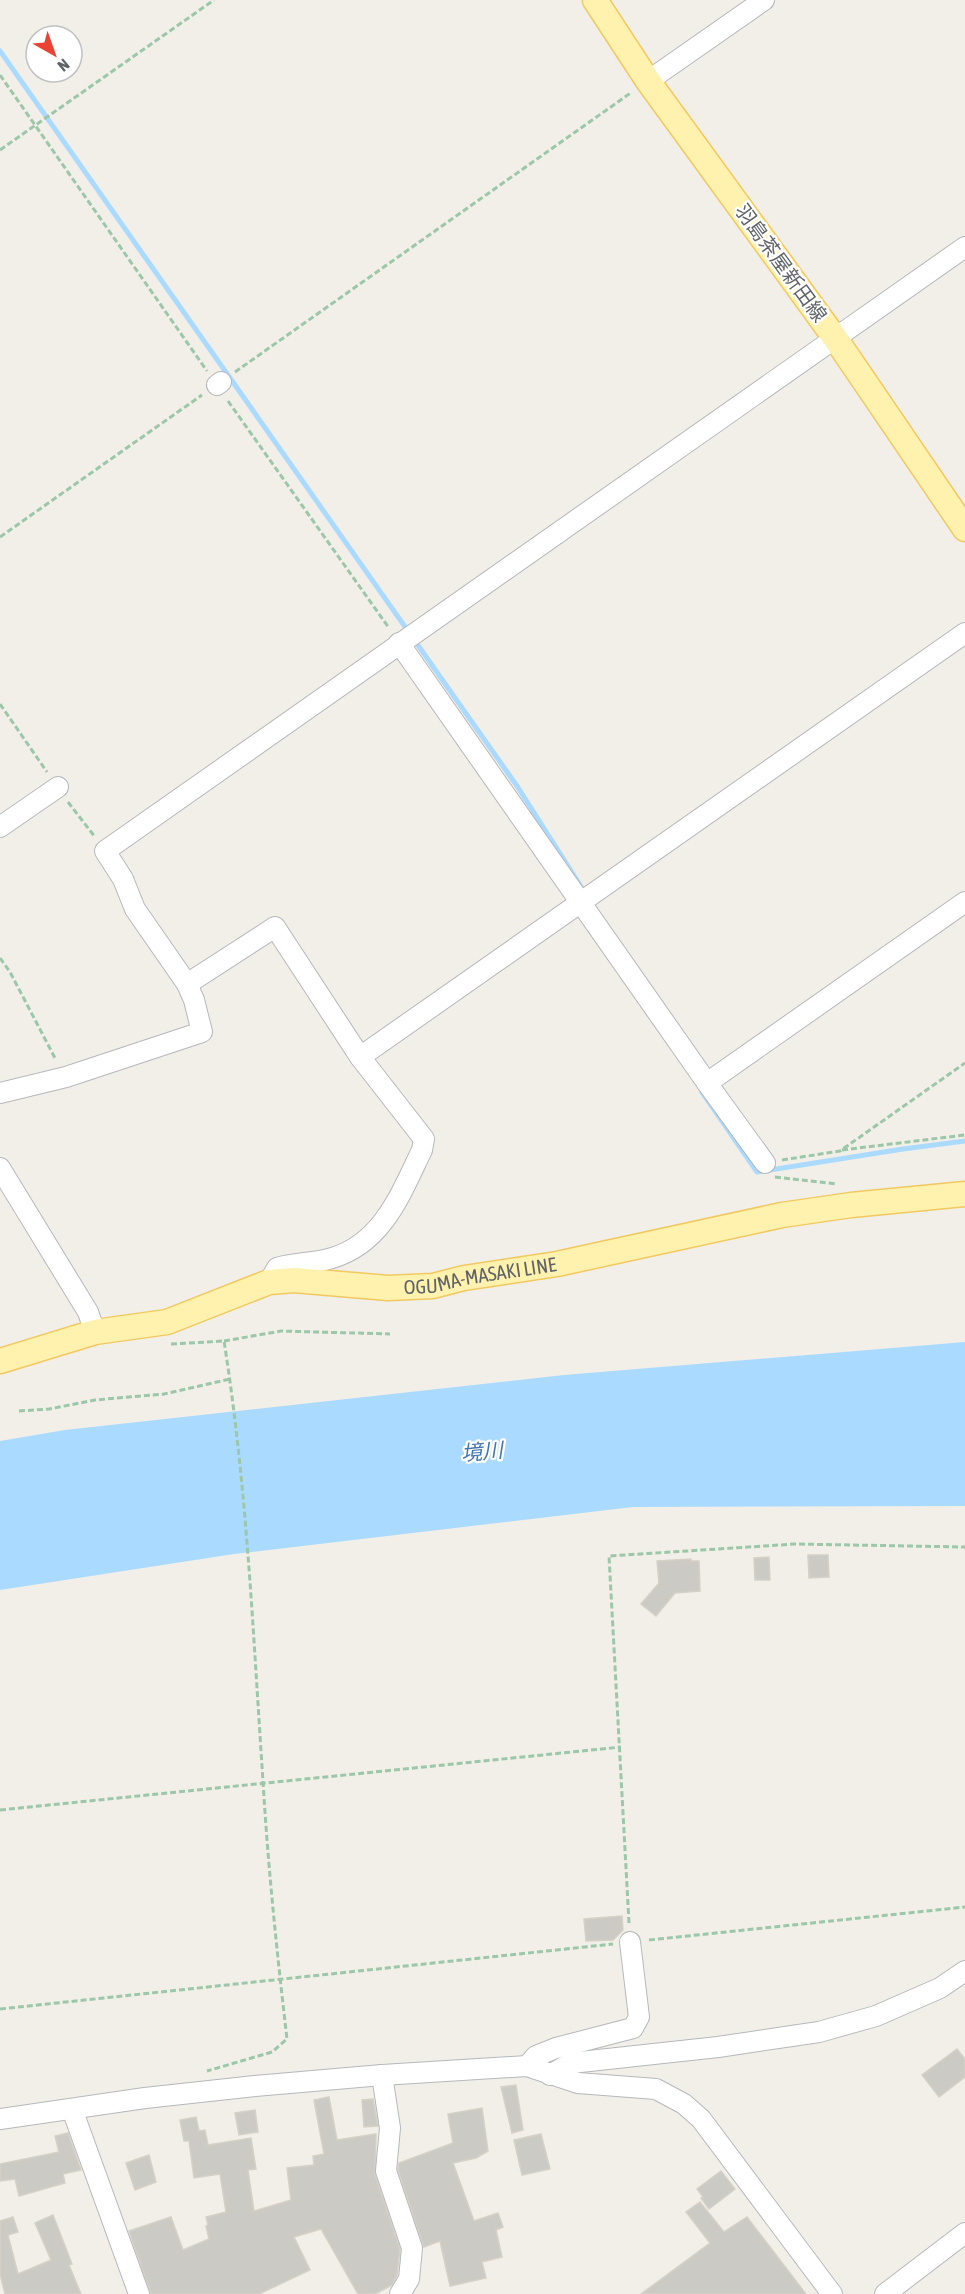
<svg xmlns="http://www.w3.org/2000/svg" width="965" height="2294" font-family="'Asap Condensed','Noto Sans JP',sans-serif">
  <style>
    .water { fill: #aadaff }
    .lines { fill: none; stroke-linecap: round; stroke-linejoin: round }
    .stream { stroke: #aadaff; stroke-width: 5 }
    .building { fill: #cccac5; stroke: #d6d1c6; stroke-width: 1.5 }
    .minor-casing { stroke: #b5b8bc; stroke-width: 22 }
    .major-casing { stroke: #f2c960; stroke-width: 27 }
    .path { stroke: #9cc7a9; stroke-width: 3; stroke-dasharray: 6 3; stroke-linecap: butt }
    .minor { stroke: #fff; stroke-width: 20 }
    .major { stroke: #fff2af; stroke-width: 24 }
    .labels { text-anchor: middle; stroke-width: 4.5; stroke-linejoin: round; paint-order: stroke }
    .street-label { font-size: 20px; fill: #5f6368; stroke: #fff }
    .water-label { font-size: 21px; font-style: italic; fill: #4174aa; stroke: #fff }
  </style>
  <rect width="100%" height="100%" fill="#f1efe8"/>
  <!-- water -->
  <path class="water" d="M965,1342V1506L633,1507L234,1554L0,1590V1441L65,1430L564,1375Z"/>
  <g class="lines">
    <!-- stream -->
    <g class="stream">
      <path d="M0,51L517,786L582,888"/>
      <path d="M702,1092L757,1172L903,1149L965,1141"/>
    </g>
  </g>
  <!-- building -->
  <g class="building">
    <path d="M808,1555H828L829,1577L809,1578Z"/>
    <path d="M769,1557L770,1580H755L754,1558Z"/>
    <path d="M691,1559V1561H699L700,1591L675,1593L656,1616L641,1604L659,1583L657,1561Z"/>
    <path d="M622,1916L623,1930L613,1940L586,1941L584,1919Z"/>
    <path d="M957,2049L965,2059V2077L939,2097L922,2075Z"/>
    <path d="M516,2085L523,2130L512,2133L501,2087Z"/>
    <path d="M329,2097L337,2140L376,2134L375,2175L400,2249L397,2275L392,2285L375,2294H358L321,2229L294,2237L310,2270L259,2294H151L129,2231L171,2217L183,2250L209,2239L206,2226L208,2225L206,2217L226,2212L220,2174L194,2178L189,2141H184L180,2120L196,2117L199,2131L205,2130L208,2145L251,2138L256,2169L248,2170L254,2211L291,2200L287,2168L314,2165L313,2156L324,2154L314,2100Z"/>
    <path d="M373,2099L378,2126L364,2127L362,2100Z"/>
    <path d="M482,2108L488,2151L476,2158L453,2163L474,2221L498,2213L503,2227L496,2230L502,2257L482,2262L486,2278L450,2286L440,2241L424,2247L398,2170L399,2163L453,2143L448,2114Z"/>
    <path d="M255,2110L258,2132L239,2135L235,2113Z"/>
    <path d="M68,2133L81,2170L63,2174L65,2183L19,2196L15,2179L0,2181V2164L59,2152L55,2136Z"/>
    <path d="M541,2134L550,2169L522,2175L514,2140Z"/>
    <path d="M149,2155L156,2182L135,2190L126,2163Z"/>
    <path d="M721,2171L735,2189L709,2209L701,2198L703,2197L697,2189Z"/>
    <path d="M700,2202L724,2232L747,2217L806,2294H641L710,2243L686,2212Z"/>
    <path d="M53,2215L72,2264L69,2265L81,2294H5L0,2274V2221L13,2217L18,2232L8,2235L18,2274L51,2260L35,2223Z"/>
  </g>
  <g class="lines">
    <!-- minor casing -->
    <g class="minor-casing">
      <g id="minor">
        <path d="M648,81L764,0"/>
        <path d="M217,385L221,382"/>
        <path d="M399,643L707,1083L765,1163"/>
        <path d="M0,827L58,787"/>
        <path d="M187,984L275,927L360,1057L424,1139L422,1150C401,1193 383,1243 332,1258C314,1264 295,1262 277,1268L269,1282"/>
        <path d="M360,1057L965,633"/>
        <path d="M707,1083L965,902"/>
        <path d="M0,1093L66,1077L202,1032L194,1000L187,984L135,909L123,879L105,851L965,247"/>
        <path d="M0,1168L88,1312L95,1332"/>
        <path d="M527,2066L536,2056L556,2048L633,2028L639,2017L630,1942"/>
        <path d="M382,2075L390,2128L386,2171L412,2248L409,2279L400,2294"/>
        <path d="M550,2075L571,2063L718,2047L819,2032L876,2016L940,1988L965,1971"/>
        <path d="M72,2109L139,2294"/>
        <path d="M0,2119L145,2098L255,2086L382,2075L527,2066L578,2083L656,2089L684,2104L701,2119L832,2294"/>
        <path d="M885,2294L965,2233"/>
      </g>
    </g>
    <!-- major casing -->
    <g class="major-casing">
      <g id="major">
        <path d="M595,0L648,81L835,338L965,529"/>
        <path id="s1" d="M0,1361L95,1332L167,1322L269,1282L294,1280L388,1288L433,1286L464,1278L557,1264L782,1215L851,1205L965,1194"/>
      </g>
    </g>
    <!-- path -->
    <g class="path">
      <path d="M0,75L207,371"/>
      <path d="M0,150L214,0"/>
      <path d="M235,372L632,92"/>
      <path d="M228,401L389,628"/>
      <path d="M0,537L202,395"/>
      <path d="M0,704L47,772"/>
      <path d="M68,802L95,837"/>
      <path d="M0,958L10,972L56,1060"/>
      <path d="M842,1150L965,1135"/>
      <path d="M782,1160L840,1151L965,1063"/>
      <path d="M775,1177L837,1184"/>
      <path d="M224,1341L281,1331L390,1334"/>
      <path d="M171,1344L224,1341C247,1486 253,1634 263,1781C268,1867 277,1953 287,2039L272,2052L207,2071"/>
      <path d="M19,1411L49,1409L95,1400L164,1394L230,1379"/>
      <path d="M0,1810L621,1747"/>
      <path d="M629,1923L609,1556L795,1544L965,1547"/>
      <path d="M649,1940L965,1907"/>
      <path d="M0,2009L613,1944"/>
    </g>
    <!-- minor -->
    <use href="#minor" class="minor"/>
    <!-- major -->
    <use href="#major" class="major"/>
  </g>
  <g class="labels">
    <!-- street labels -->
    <g class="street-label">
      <text transform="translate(781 263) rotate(54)" y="7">羽島茶屋新田線</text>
      <text dy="7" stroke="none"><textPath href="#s1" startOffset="494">OGUMA-MASAKI LINE</textPath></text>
    </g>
    <!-- water labels -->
    <g class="water-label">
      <text transform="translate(482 1452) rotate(-5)" y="7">境川</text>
    </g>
  </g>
  <!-- north arrow -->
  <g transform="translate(54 54) rotate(140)"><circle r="28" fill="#ffffff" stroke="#bfc1c3" stroke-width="1.5"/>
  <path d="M0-4.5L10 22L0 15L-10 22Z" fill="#ea4335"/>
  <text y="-9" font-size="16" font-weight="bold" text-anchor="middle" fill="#5f6368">N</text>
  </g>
</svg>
